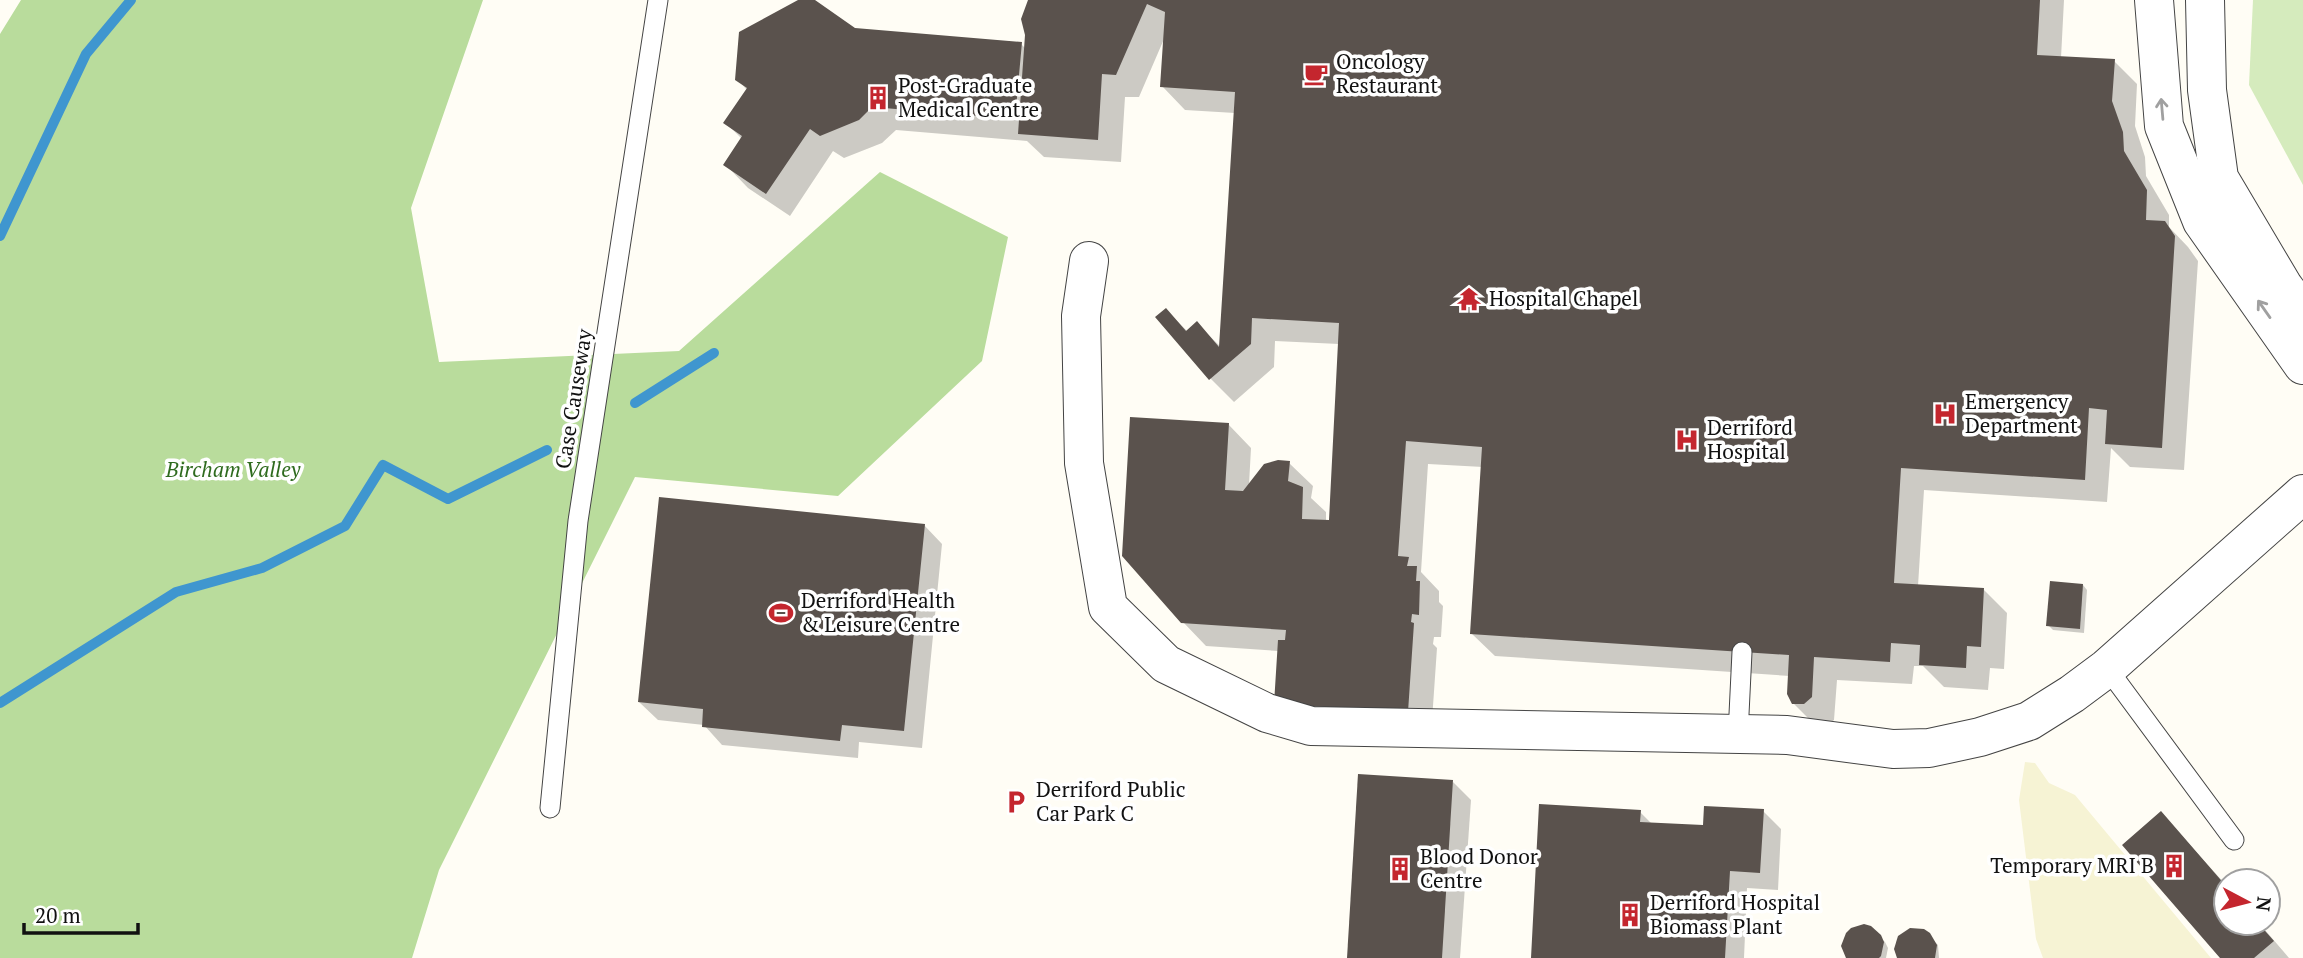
<svg xmlns="http://www.w3.org/2000/svg" width="2303" height="958" font-family="'PT Serif',serif">
  <style>
    .farmland { fill: #f6f3d4 }
    .green { fill: #d5ebbd }
    .forest { fill: #b9dc9c }
    .shadow { fill: #0003 }
    .lines { fill: none; stroke-linecap: round; stroke-linejoin: round }
    .stream { stroke: #3f96cf; stroke-width: 10 }
    .building { fill: #5a524d }
    .lane-casing { stroke: #444; stroke-width: 21 }
    .street-casing { stroke: #444; stroke-width: 40 }
    .lane { stroke: #fff; stroke-width: 19 }
    .street { stroke: #fff; stroke-width: 38 }
    .oneway { stroke: #a0a0a0 }
    .labels { text-anchor: middle; stroke-width: 7; stroke-linejoin: round; paint-order: stroke }
    .poi-label { font-size: 21px; fill: #111; stroke: #fff; text-anchor: start }
    .street-label { font-size: 21px; fill: #111; stroke: #fff }
    .park-label { font-size: 21px; font-style: italic; fill: #2f6b1f; stroke: #fff }
  </style>
  <rect width="100%" height="100%" fill="#fffdf5"/>
  <!-- farmland -->
  <path class="farmland" d="M2025,762L2035,763L2049,783L2075,795L2211,958H2043L2036,939L2019,800Z"/>
  <!-- green -->
  <path class="green" d="M2253,0H2303V185L2249,85Z"/>
  <!-- forest -->
  <path class="forest" d="M21,0H483L411,208L439,362L679,351L880,172L1008,237L982,361L838,496L635,477L439,870L412,958H0V34Z"/>
  <!-- shadow -->
  <g class="shadow">
    <path d="M801,0H812L854,30L1021,44L1026,49L1030,0H2064L2061,58L2114,61L2137,84L2135,126L2145,157L2146,176L2169,215V227L2188,247L2198,261L2184,470L2130,467L2111,448L2107,502L1924,490L1918,586L1984,590L2007,613L2004,669L1990,668L1988,690L1944,687L1923,666H1914L1912,684L1837,680L1834,720L1827,726L1817,727L1793,703L1790,676L1495,656L1471,633L1483,467L1428,464L1421,572L1439,591V602L1443,606L1441,637H1434L1433,644L1437,648L1431,735L1299,726L1279,651L1206,646L1183,622L1228,424L1251,448L1249,485L1289,463L1313,486L1311,498L1326,512V522H1330L1339,344L1275,341L1274,367L1234,402L1211,379L1166,310L1188,332L1197,324L1221,347L1235,113L1185,110L1162,86L1164,39L1139,97H1125L1121,162L1044,157L1027,141L896,130L882,143L844,158L833,151L790,216L748,188L725,164L742,139L726,123L747,90L737,79Z"/>
    <path d="M924,525L942,544L922,748L859,742L858,758L722,745L704,725L658,720L639,702Z"/>
    <path d="M2083,585L2087,590L2084,633L2053,630L2048,625Z"/>
    <path d="M1453,782L1471,800L1460,958H1348Z"/>
    <path d="M1763,811L1781,829L1778,890L1747,888L1744,958H1533L1640,812L1652,824L1704,827Z"/>
    <path d="M2161,813L2226,885V923H2259L2289,958H2222Z"/>
    <path d="M1870,928L1885,942L1888,948L1886,958H1849Z"/>
    <path d="M1923,931L1938,945L1939,958H1900Z"/>
  </g>
  <g class="lines">
    <!-- stream -->
    <g class="stream">
      <path d="M0,236L86,54L131,0"/>
      <path d="M635,403L714,353"/>
      <path d="M0,703L176,592L262,568L345,526L383,465L448,499L547,450"/>
    </g>
  </g>
  <!-- building -->
  <g class="building">
    <path d="M798,0H815L855,28L1022,42L1015,119L872,107L859,120L820,136L810,129L766,194L723,165L742,136L723,123L747,88L735,80L739,32Z"/>
    <path d="M1028,0H2040L2037,55L2115,59L2112,101L2123,132L2124,151L2147,190L2146,220L2165,221L2175,236L2162,448L2105,444L2107,410L2089,408L2085,480L1901,468L1894,583L1984,588L1981,647L1967,646L1966,668L1919,665L1920,645L1891,643L1890,662L1814,657L1812,697L1804,704H1792L1787,694L1789,655L1470,634L1482,447L1406,441L1398,556L1409,557L1407,566H1417L1416,581H1420L1419,615L1412,614L1411,622L1414,623L1408,712L1274,704L1278,640H1285L1286,630L1181,623L1122,556L1130,417L1229,423L1225,490L1243,491L1264,464L1278,460L1290,461L1288,481L1303,487L1302,519L1329,520L1339,323L1252,318L1251,344L1209,380L1155,317L1166,308L1186,331L1197,321L1219,347L1235,92L1160,87L1165,12L1147,4L1116,75L1102,74L1098,140L1018,134L1025,35L1021,19Z"/>
    <path d="M659,497L925,524L904,731L842,725L840,741L702,727L703,709L638,702Z"/>
    <path d="M2050,581L2083,584L2080,629L2046,626Z"/>
    <path d="M1358,774L1453,780L1442,958H1347Z"/>
    <path d="M1539,804L1641,810L1640,822L1703,825L1704,806L1764,809L1760,873L1730,871L1725,958H1531Z"/>
    <path d="M2161,811L2226,886V923H2258L2274,941L2254,958H2220L2122,845Z"/>
    <path d="M1864,924L1871,926L1881,935L1884,942L1881,956L1879,958H1846L1841,946L1846,933L1851,928Z"/>
    <path d="M1910,928L1924,929L1930,933L1937,945L1935,958H1897L1894,949L1898,936Z"/>
  </g>
  <g class="lines">
    <!-- lane casing -->
    <g class="lane-casing">
      <g id="lane">
        <path d="M2107,668L2234,840"/>
        <path d="M1738,735L1742,652"/>
        <path d="M550,808L578,521L658,0"/>
      </g>
    </g>
    <!-- street casing -->
    <g class="street-casing">
      <g id="street">
        <path d="M2154,0L2164,126L2202,221L2303,365"/>
        <path d="M2205,0L2207,90L2219,178L2283,286L2303,313"/>
        <path d="M1089,261L1081,316L1084,463L1108,607L1166,664L1267,713L1311,726L1787,735L1893,749L1929,748L1980,737L2029,721L2072,694L2107,668L2303,494"/>
      </g>
    </g>
    <!-- lane -->
    <use href="#lane" class="lane"/>
    <!-- street -->
    <use href="#street" class="street"/>
  </g>
  <!-- one-way arrows -->
  <defs><path id="oneway-shaft" d="M-6 0H5M1.5-3L5.5 0L1.5 3" fill="none" stroke-width="1.6" stroke-linecap="round" stroke-linejoin="round" transform="scale(1.75)"/></defs>
  <g class="oneway">
    <use href="#oneway-shaft" transform="translate(2162 109) rotate(-95)"/>
    <use href="#oneway-shaft" transform="translate(2264 309) rotate(-125)"/>
  </g>
  <!-- icons -->
  <defs>
    <g id="cafe-bare" transform="scale(1.89)"><path d="M-5.5-4.5H6V0H3Q3 3.5 0 3.5H-2.5Q-5.5 3.5-5.5 0ZM3-3.2v2h1.7v-2ZM-6 4.5H4V6H-6Z" fill="#c4262e" stroke="#fff" stroke-width="2.5" paint-order="stroke"/></g>
    <g id="building-bare" transform="scale(1.89)"><path d="M-4-6H4V6H1V3H-1V6H-4ZM-2.5-4.3h1.7v1.8h-1.7ZM.8-4.3h1.7v1.8H.8ZM-2.5-1h1.7V.8h-1.7ZM.8-1h1.7V.8H.8Z" fill="#c4262e" stroke="#fff" stroke-width="2.5" paint-order="stroke"/></g>
    <g id="temple-bare" transform="scale(1.89)"><path d="M0-6L5-2H3V0L6.5 2.5H4V6H1.5V3h-3V6H-4V2.5H-6.5L-3 0V-2H-5Z" fill="#c4262e" stroke="#fff" stroke-width="2.5" paint-order="stroke"/></g>
    <g id="hospital-bare" transform="scale(1.89)"><path d="M-5-5h3v3.5h4V-5h3V5h-3V1.5h-4V5h-3Z" fill="#c4262e" stroke="#fff" stroke-width="2.5" paint-order="stroke"/></g>
    <g id="stadium-bare" transform="scale(1.89)"><path d="M0-5a6.5 5 0 1 0 0 10a6.5 5 0 1 0 0-10ZM-3.5-1.8h7v3.6h-7Z" fill="#c4262e" stroke="#fff" stroke-width="2.5" paint-order="stroke"/></g>
    <g id="parking-bare" transform="scale(1.89)"><path d="M-3.5-5.5H1a3.5 3.5 0 0 1 0 7H-1V5.5H-3.5ZM-1-3.4V-.6H.8a1.4 1.4 0 0 0 0-2.8Z" fill="#c4262e" stroke="#fff" stroke-width="2.5" paint-order="stroke"/></g>
  </defs>
  <g fill-rule="evenodd">
    <use href="#cafe-bare" x="1316" y="74"/>
    <use href="#building-bare" x="878" y="98"/>
    <use href="#temple-bare" x="1469" y="299"/>
    <use href="#hospital-bare" x="1945" y="414"/>
    <use href="#hospital-bare" x="1687" y="440"/>
    <use href="#stadium-bare" x="781" y="613"/>
    <use href="#parking-bare" x="1016" y="802"/>
    <use href="#building-bare" x="2174" y="866"/>
    <use href="#building-bare" x="1400" y="869"/>
    <use href="#building-bare" x="1630" y="915"/>
  </g>
  <g class="labels">
    <!-- poi labels -->
    <g class="poi-label">
      <text x="1336" y="69">Oncology<tspan x="1336" dy="24">Restaurant</tspan></text>
      <text x="898" y="93">Post-Graduate<tspan x="898" dy="24">Medical Centre</tspan></text>
      <text x="1489" y="306">Hospital Chapel</text>
      <text x="1965" y="409">Emergency<tspan x="1965" dy="24">Department</tspan></text>
      <text x="1707" y="435">Derriford<tspan x="1707" dy="24">Hospital</tspan></text>
      <text x="801" y="608">Derriford Health<tspan x="801" dy="24">&amp; Leisure Centre</tspan></text>
      <text x="1036" y="797">Derriford Public<tspan x="1036" dy="24">Car Park C</tspan></text>
      <text x="1420" y="864">Blood Donor<tspan x="1420" dy="24">Centre</tspan></text>
      <text x="2154" y="873" text-anchor="end">Temporary MRI B</text>
      <text x="1650" y="910">Derriford Hospital<tspan x="1650" dy="24">Biomass Plant</tspan></text>
    </g>
    <!-- street labels -->
    <g class="street-label">
      <text transform="translate(574 399) rotate(-81)" y="7">Case Causeway</text>
    </g>
    <!-- park labels -->
    <g class="park-label">
      <text x="233" y="477">Bircham Valley</text>
    </g>
  </g>
  <!-- north arrow -->
  <g transform="translate(2247 902) rotate(97)"><circle r="33" fill="#ffffff" stroke="#a0a0a0" stroke-width="2"/>
  <path d="M0-5L12 26L0 18L-12 26Z" fill="#c4262e"/>
  <text y="-10" font-size="19" font-weight="bold" text-anchor="middle" fill="#111111">N</text>
  </g>
  <!-- scale -->
  <path d="M24 923v10h114v-10" fill="none" stroke="#111111" stroke-width="3.5"/>
  <text x="35" y="923" font-size="21" fill="#111111" stroke="#ffffff" stroke-width="5" paint-order="stroke">20 m</text>
</svg>
